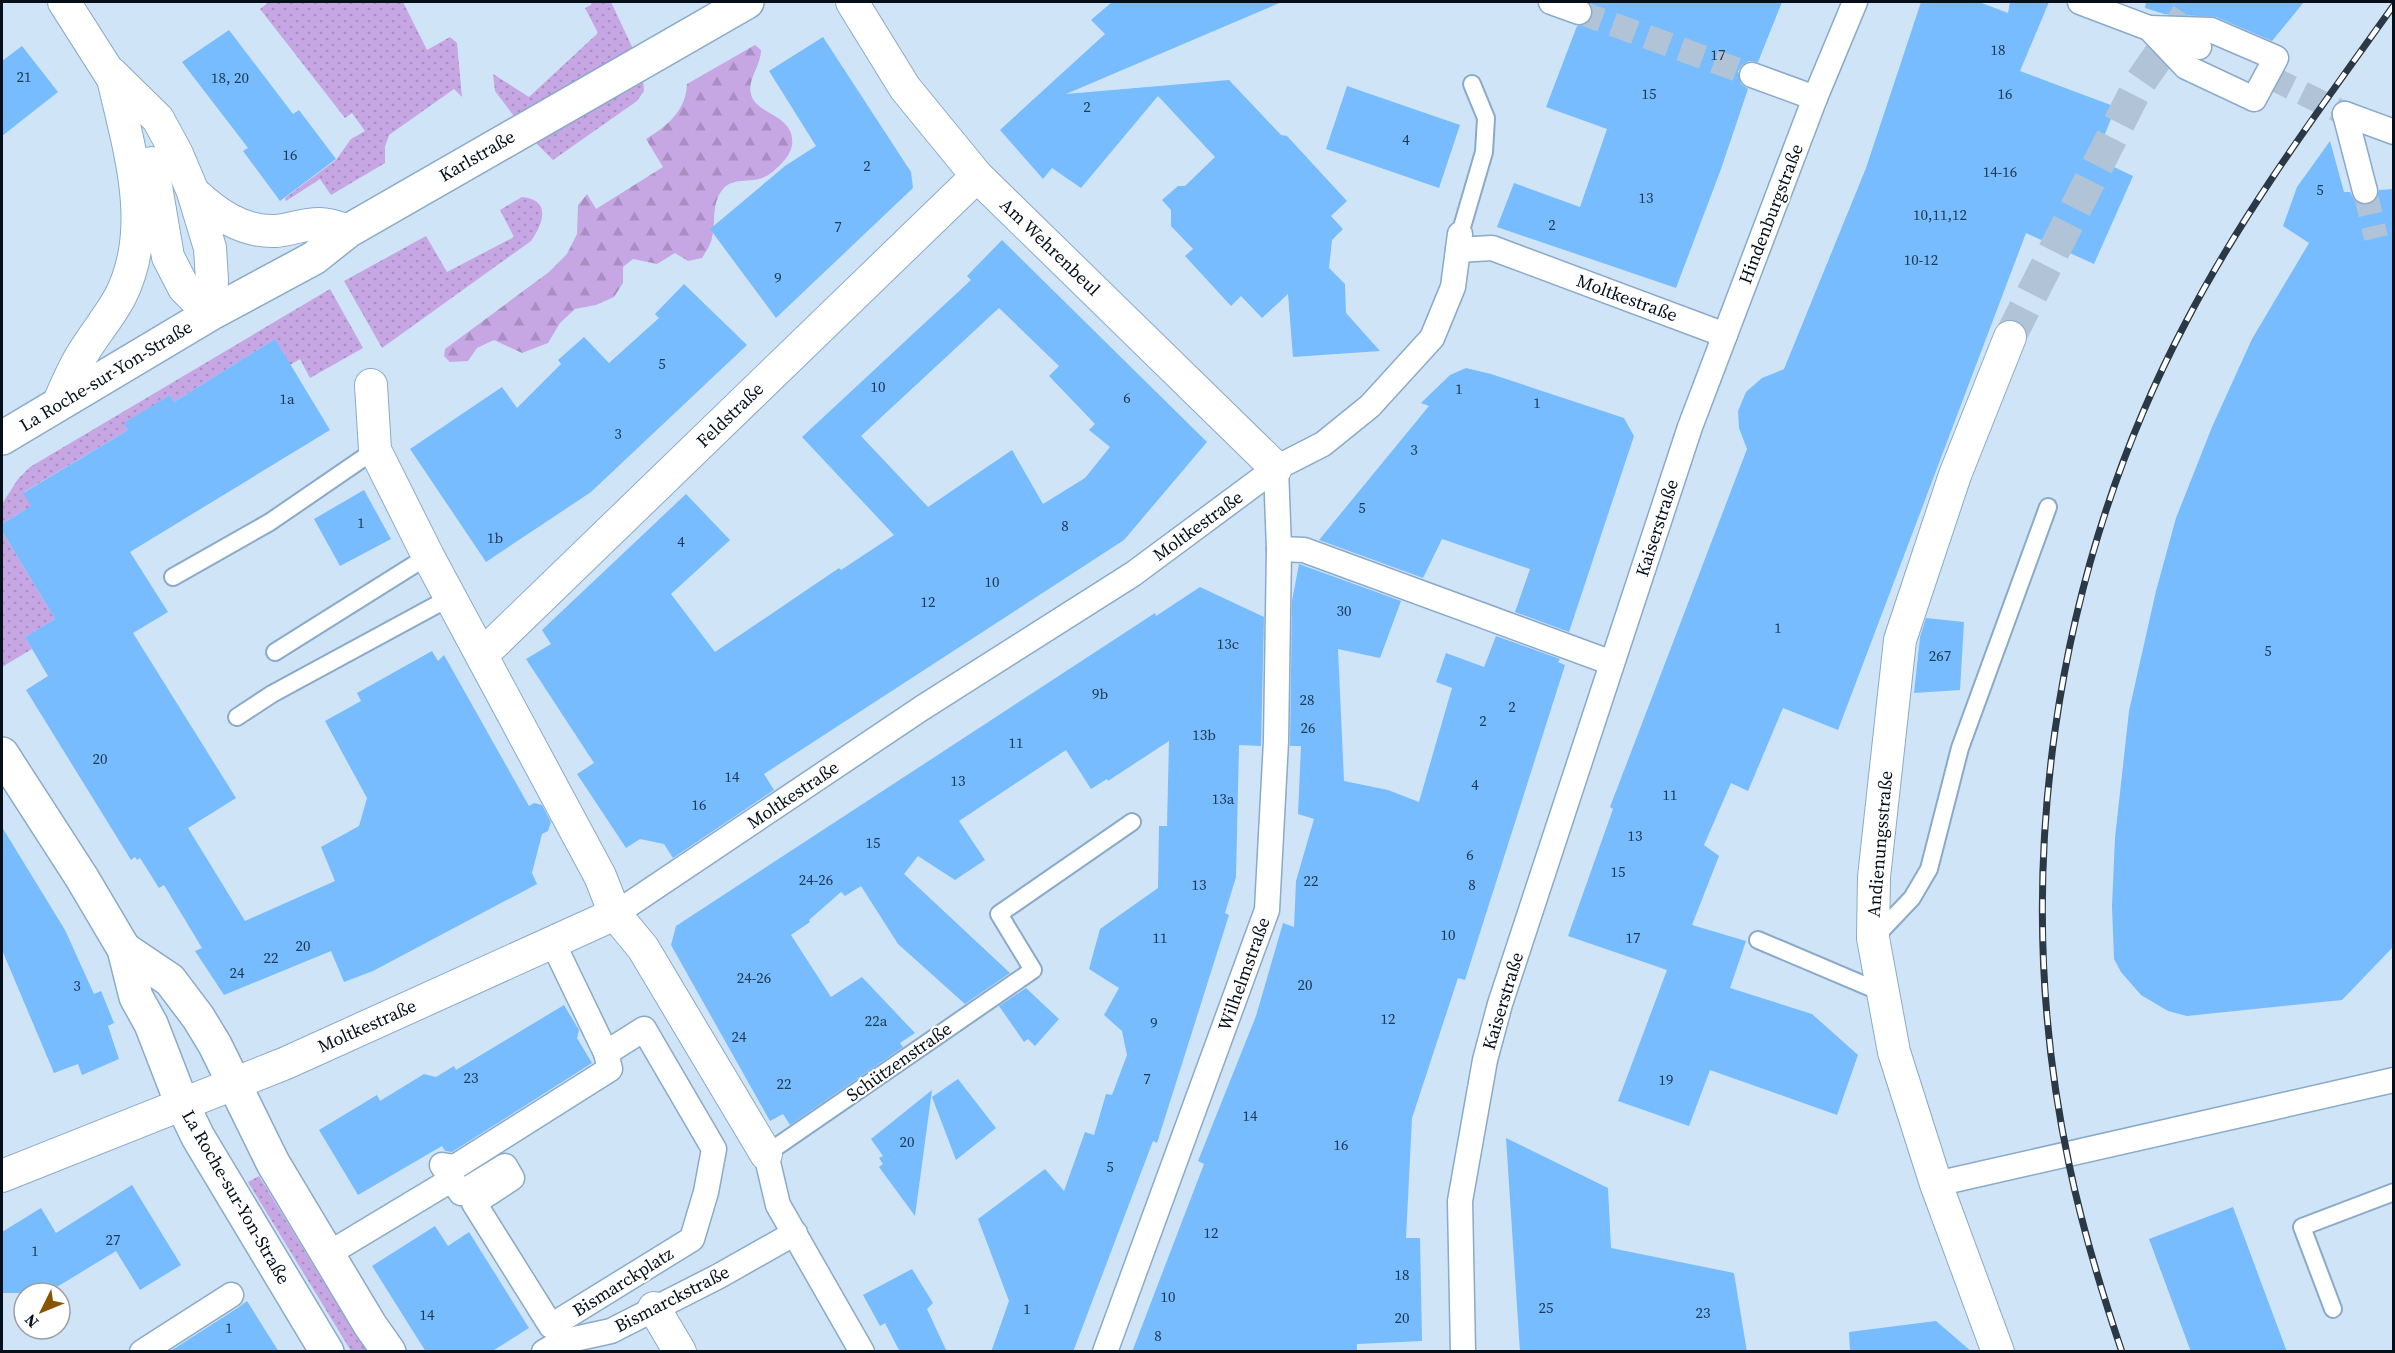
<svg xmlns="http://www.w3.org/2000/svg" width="2395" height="1353" font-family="'Source Serif 4',serif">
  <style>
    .green { fill: url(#green-dots) }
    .forest { fill: url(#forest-firs) }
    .building { fill: #76bcff; fill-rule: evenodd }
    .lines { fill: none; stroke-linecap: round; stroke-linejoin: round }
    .pedestrian-tunnel { stroke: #b1c4d7; stroke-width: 24; stroke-dasharray: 24 12; stroke-linecap: butt }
    .minor-tunnel { stroke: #b1c4d7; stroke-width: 32; stroke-dasharray: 32 16; stroke-linecap: butt }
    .service-casing { stroke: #89aaca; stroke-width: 20 }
    .pedestrian-casing { stroke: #89aaca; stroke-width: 27 }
    .minor-casing { stroke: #89aaca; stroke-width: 34 }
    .tertiary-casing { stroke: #89aaca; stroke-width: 36 }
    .service { stroke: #fff; stroke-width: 16 }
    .pedestrian { stroke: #fff; stroke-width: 24 }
    .minor { stroke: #fff; stroke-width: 32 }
    .tertiary { stroke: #fff; stroke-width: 33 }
    .rail-casing { stroke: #2b3845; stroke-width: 7 }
    .rail { stroke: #fff; stroke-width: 4.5; stroke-dasharray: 14; stroke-linecap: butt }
    .labels { text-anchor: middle; stroke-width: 4.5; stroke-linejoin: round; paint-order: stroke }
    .number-label { font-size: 15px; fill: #203a53 }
    .street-label { font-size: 18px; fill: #040f1a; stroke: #fff }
  </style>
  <defs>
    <pattern id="green-dots" width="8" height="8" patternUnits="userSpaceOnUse" patternTransform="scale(1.5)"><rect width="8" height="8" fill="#c6a6e3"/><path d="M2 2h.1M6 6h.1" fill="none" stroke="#a88ec2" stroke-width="1.8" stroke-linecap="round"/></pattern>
    <pattern id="forest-firs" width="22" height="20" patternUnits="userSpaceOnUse" patternTransform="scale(1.5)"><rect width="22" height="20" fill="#c6a6e3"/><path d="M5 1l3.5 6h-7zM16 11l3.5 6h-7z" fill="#a88ec2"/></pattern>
  </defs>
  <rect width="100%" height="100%" fill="#d0e4f8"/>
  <!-- green -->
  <g class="green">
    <path d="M269,2H403L427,50L450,37L457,43L462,97L454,89L389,135L385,147V163L331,195L320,179L286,201L285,198L336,160L351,139L365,131L352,113L345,118L260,9Z"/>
    <path d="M592,2H611L642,68L644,91L637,101L553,160L529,136L495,91L493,74L529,97L598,33L585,8L591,5Z"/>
    <path d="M522,197C552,200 543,224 531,241L382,348L344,281L426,236L447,272L514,237L500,210Z"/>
    <path d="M330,289L363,348L310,378L300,359L290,365L275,339L174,402L170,395L125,424L128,430L24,492L33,509H26L2,524V504L18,479L30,467Z"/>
    <path d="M2,531L55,619L25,637L32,649L2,667Z"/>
    <path d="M259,1176L353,1331L371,1351H351L248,1182Z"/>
  </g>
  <!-- forest -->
  <path class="forest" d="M755,45L761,50C761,66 747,79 751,94C755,115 796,114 792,145C791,152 786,159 781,164C775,170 770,175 762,178C750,183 733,177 723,189C711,203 716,221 712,237C711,245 706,251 702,258L688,261L675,253L657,264L633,259L623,267V283L614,297L596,305L575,309L560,323L548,343L522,353L494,340L477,348L468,361L450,362L444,356L445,349L549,272L567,254L577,234L578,205L587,194L596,209L663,167L646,139C667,126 686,111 687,84Z"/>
  <!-- building -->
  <g class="building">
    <path d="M1112,2H1282L1066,94L1229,80L1281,135L1287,136L1347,201L1331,216L1343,229L1332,240L1329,268L1345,284L1346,313L1380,351L1293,357L1288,294L1262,318L1241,296L1231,306L1185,256L1193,249L1171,226V210L1162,200L1178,186H1185L1215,157L1158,96L1081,188L1052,168L1043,179L1000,130L1105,34L1091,20Z"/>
    <path d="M1588,2H1782L1758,62L1749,61L1742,65L1738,71L1741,84L1748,89L1721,169L1676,288L1497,227L1514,183L1580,207L1607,129L1546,107L1577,26L1588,23L1592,17L1593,9Z"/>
    <path d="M1921,2H1979L2008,13L2010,2H2049L2020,71L2116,107L2095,158L2133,176L2094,264L2026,233L1838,730L1783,708L1748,791L1731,783L1704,845L1719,856L1692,925L1746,941L1730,988L1812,1014L1858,1055L1837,1115L1710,1070L1689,1126L1618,1101L1667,970L1568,936L1613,809L1610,807L1747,449L1739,428L1738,411L1746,392L1762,378L1784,369L1866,168Z"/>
    <path d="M2146,2H2304L2272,41L2216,17L2164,14L2145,8Z"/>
    <path d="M229,30L293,114L299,110L336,159L280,201L243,151L248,148L182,62Z"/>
    <path d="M823,37L911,172L913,188L776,318L710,229L785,166L816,146L769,71Z"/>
    <path d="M22,46L58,92L2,136V61Z"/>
    <path d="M1347,86L1460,125L1439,188L1326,149Z"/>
    <path d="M2330,141L2344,192H2350L2355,201L2362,205H2369L2375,201L2379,190L2394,189V946L2342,1000L2187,1016L2168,1011L2141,995L2121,972L2114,959L2112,906L2115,838L2129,711L2156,591L2176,518L2212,427L2252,339L2309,243L2283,226L2297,187Z"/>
    <path d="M1002,240L1207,442L1124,540L764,774L774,790L673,858L664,844L640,839L626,848L577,774L594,763L526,659L551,644L542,630L686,494L730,540L671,594L715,652L839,568L841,570L894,535L802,437L971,280L967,276ZM999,308L1059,366L1049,376L1095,424L1089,430L1110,447L1085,478L1043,504L1012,450L928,507L861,436Z"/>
    <path d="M684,284L747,345L591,492L486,562L410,449L502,387L517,408L561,364L558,360L584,337L609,363L659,318L655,314Z"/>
    <path d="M275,339L330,430L130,552L168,612L133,633L236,798L188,828L245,921L335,881L321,847L359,826L367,798L325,721L361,701L357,693L432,651L438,661L444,655L529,806L534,803L542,805L551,822L548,831L542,834L532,873L537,884L373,971L344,982L331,951L224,995L195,951L202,948L164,885L159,888L140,858L137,860L135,857L131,860L26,690L48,676L25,637L55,619L2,531V524L31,506L23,493L128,430L124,423L170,395L174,402Z"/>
    <path d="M1466,368L1491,374L1624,418L1634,436L1569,632L1515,612L1530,569L1442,539L1423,578L1319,540L1429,406L1421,403L1450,375Z"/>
    <path d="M364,490L391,539L340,566L314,519Z"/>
    <path d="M1299,564L1401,601L1380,658L1338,649L1344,781L1388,790L1419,802L1452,688L1436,682L1446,653L1484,667L1496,636L1560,659L1558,662L1565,665L1465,980L1458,978L1412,1118L1406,1238H1420L1422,1341L1357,1344V1352H1132L1204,1164L1198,1161L1256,1016L1283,923L1294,927L1296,881L1314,819L1298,814L1301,746H1290L1292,601Z"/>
    <path d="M1200,587L1264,617L1261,746L1239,745L1236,877L1225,913L1229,915L1157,1143L1153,1141L1073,1352H991L1009,1301L978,1219L1045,1169L1064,1191L1085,1132L1094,1135L1106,1094L1112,1095L1127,1055L1122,1031L1104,1015L1119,988L1089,969L1100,929L1158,888L1159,826H1167L1169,741L1108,781L1107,779L1091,789L1066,750L959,821L985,860L955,880L918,856L904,874L1010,973L965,1004L898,944L861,886L845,896L841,892L809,920L810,922L791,935L831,997L862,977L915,1033L900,1043L903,1047L790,1125L783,1114L770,1121L671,945L676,926L1155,613L1156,616Z"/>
    <path d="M1926,618L1964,622L1960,690L1914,693L1920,637Z"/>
    <path d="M2,827L65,930L94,994L101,991L114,1023L108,1026L119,1059L82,1075L78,1064L54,1073L2,950Z"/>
    <path d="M1026,988L1059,1019L1035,1046L1028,1039L1024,1042L999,1006Z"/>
    <path d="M564,1005L579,1030L577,1038L592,1063L452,1152L445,1151L442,1146L358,1195L319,1130L377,1095L380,1101L424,1074L436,1077L454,1066L456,1070Z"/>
    <path d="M958,1079L996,1128L956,1160L932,1097Z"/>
    <path d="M932,1090L915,1216L879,1167L883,1164L879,1158L883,1156L871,1139Z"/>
    <path d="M1506,1138L1608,1188L1611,1248L1734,1273L1747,1352H1520Z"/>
    <path d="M132,1185L181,1265L140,1290L116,1251L47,1293H2V1232L41,1208L56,1233Z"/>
    <path d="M2233,1207L2287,1352H2191L2149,1239Z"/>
    <path d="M435,1226L448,1246L469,1232L529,1328L491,1352H426L372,1266Z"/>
    <path d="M912,1269L933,1303L927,1309L947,1352H900L885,1323L880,1326L863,1295Z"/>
    <path d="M247,1301L279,1352H169L239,1307Z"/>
    <path d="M1936,1321L1972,1352H1850L1849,1332Z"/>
  </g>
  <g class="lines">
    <!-- pedestrian-tunnel -->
    <g class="pedestrian-tunnel">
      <path d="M1579,12L1752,75"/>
      <path d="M2270,77L2345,114"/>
      <path d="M2365,191L2376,238"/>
    </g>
    <!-- minor-tunnel -->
    <path class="minor-tunnel" d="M2010,337L2139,84L2196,2"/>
    <!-- service casing -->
    <g class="service-casing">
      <g id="service">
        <path d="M1460,234L1484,152L1486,118L1472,84"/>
        <path d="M173,577L270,522L375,450"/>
        <path d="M275,652L428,556"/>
        <path d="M237,717L272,694L451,597"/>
        <path d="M1874,938L1912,898L1929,869L1960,748L2048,507"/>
        <path d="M1758,940L1883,993"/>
        <path d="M766,1154L1033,970L999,914L1132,822"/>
        <path d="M2333,1309L2302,1227L2394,1192"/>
      </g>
    </g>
    <!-- pedestrian casing -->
    <g class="pedestrian-casing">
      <g id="pedestrian">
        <path d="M1551,2L1579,12"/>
        <path d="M2080,2L2199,47"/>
        <path d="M2149,28L2211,30L2276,58L2254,99L2186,67Z"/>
        <path d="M1752,75L1815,98"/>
        <path d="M2345,114L2365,191"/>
        <path d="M2345,114L2394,132"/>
        <path d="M1458,250L1492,248L1725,335"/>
        <path d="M1279,549L1304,550L1612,663"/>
        <path d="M615,914L922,708L1133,574L1276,468L1323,444L1370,406L1432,338L1453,287L1460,234"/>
        <path d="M553,943L606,1053"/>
        <path d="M644,1029L714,1149L706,1192L692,1239L551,1326L474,1203L512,1178L505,1166L461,1193L442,1165L455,1167L610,1069L606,1053Z"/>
        <path d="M766,1154L778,1205L862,1352"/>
        <path d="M1936,1184L2394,1080"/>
        <path d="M328,1254L451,1180"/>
        <path d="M142,1352L231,1295"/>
        <path d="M544,1352L561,1342L611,1331L719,1276L795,1233"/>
        <path d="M1105,1352L1267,910L1276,741L1279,549L1276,468"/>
        <path d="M1463,1352L1460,1201L1485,1060L1500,1004L1690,427L1815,98L1855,2"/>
      </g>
    </g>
    <!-- minor casing -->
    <g class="minor-casing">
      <g id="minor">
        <path d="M64,2L122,93"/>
        <path d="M852,2L905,88L977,176L1276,468"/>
        <path d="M112,74L158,119L177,154L193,192L210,248L212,280L210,314"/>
        <path d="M152,163L168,257L184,288L210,314"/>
        <path d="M193,192C216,213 241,232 275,231C290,230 306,223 321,224C329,224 339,228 348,231"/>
        <path d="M371,385L375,450L428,556L600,876L615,914L643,948L766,1154"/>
        <path d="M58,404C65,389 71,373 80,358C92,337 108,319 120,297C156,227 128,146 112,74"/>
        <path d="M483,654L977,176"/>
        <path d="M2,1176L286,1063L615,914"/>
        <path d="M654,1308L680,1352"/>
        <path d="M1998,1352L1936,1184L1894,1052L1873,938L1874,877L1900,640L1955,475L2010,337"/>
      </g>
    </g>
    <!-- tertiary casing -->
    <g class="tertiary-casing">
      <g id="tertiary">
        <path d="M2,438L210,314L314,258L348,231L747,2"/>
        <path d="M2,754L82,878L124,949L136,997L151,1024L182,1104L198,1137L327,1352"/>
        <path d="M124,949L170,980L198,1017L215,1045L273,1163L370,1325L389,1352"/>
      </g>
    </g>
    <!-- service -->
    <use href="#service" class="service"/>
    <!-- pedestrian -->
    <use href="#pedestrian" class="pedestrian"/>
    <!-- minor -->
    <use href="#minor" class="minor"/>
    <!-- tertiary -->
    <use href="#tertiary" class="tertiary"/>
    <!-- rail casing -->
    <g class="rail-casing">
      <path id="rail" d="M2122,1352C2101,1290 2082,1227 2069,1164C2009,881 2052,575 2187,320C2245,209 2321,107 2394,5"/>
    </g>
    <!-- rail -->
    <use href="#rail" class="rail"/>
  </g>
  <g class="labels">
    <!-- number labels -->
    <g class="number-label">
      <text x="1998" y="55">18</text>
      <text x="1718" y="60">17</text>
      <text x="24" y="82">21</text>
      <text x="230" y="83">18, 20</text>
      <text x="1649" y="99">15</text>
      <text x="2005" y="99">16</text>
      <text x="1087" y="112">2</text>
      <text x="1406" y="145">4</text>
      <text x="290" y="160">16</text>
      <text x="867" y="171">2</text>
      <text x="2000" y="177">14-16</text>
      <text x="2320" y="195">5</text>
      <text x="1646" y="203">13</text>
      <text x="1940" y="220">10,11,12</text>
      <text x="1552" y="230">2</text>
      <text x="838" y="232">7</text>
      <text x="1921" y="265">10-12</text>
      <text x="778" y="283">9</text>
      <text x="662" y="369">5</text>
      <text x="878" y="392">10</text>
      <text x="1459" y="394">1</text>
      <text x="1127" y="403">6</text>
      <text x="287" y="404">1a</text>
      <text x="1537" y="408">1</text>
      <text x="618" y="439">3</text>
      <text x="1414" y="455">3</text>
      <text x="1362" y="513">5</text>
      <text x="361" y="528">1</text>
      <text x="1065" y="531">8</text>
      <text x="495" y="543">1b</text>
      <text x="681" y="547">4</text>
      <text x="992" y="587">10</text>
      <text x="928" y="607">12</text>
      <text x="1344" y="616">30</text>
      <text x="1778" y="633">1</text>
      <text x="1228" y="649">13c</text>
      <text x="2268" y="656">5</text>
      <text x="1940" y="661">267</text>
      <text x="1100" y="699">9b</text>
      <text x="1307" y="705">28</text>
      <text x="1512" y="712">2</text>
      <text x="1483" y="726">2</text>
      <text x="1308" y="733">26</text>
      <text x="1204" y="740">13b</text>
      <text x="1016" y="748">11</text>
      <text x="100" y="764">20</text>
      <text x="732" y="782">14</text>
      <text x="958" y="786">13</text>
      <text x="1475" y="790">4</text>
      <text x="1670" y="800">11</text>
      <text x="1223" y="804">13a</text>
      <text x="699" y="810">16</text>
      <text x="1635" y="841">13</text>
      <text x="873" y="848">15</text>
      <text x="1470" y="860">6</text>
      <text x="1618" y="877">15</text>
      <text x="816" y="885">24-26</text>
      <text x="1311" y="886">22</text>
      <text x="1199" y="890">13</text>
      <text x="1472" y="890">8</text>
      <text x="1448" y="940">10</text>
      <text x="1160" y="943">11</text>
      <text x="1633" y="943">17</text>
      <text x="303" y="951">20</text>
      <text x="271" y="963">22</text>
      <text x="237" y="978">24</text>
      <text x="754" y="983">24-26</text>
      <text x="1305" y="990">20</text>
      <text x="77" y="991">3</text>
      <text x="1388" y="1024">12</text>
      <text x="876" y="1026">22a</text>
      <text x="1154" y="1028">9</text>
      <text x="739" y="1042">24</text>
      <text x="471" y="1083">23</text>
      <text x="1147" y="1084">7</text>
      <text x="1666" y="1085">19</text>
      <text x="784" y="1089">22</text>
      <text x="1250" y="1121">14</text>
      <text x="907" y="1147">20</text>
      <text x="1341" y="1150">16</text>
      <text x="1110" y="1172">5</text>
      <text x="1211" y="1238">12</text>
      <text x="113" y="1245">27</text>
      <text x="35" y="1256">1</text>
      <text x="1402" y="1280">18</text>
      <text x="1168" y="1302">10</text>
      <text x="1546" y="1313">25</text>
      <text x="1027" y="1314">1</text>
      <text x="1703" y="1318">23</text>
      <text x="427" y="1320">14</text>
      <text x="1402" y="1323">20</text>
      <text x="229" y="1333">1</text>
      <text x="1158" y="1341">8</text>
    </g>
    <!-- street labels -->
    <g class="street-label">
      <text transform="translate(477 156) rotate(-30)" y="6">Karlstraße</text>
      <text transform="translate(1771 214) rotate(-69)" y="6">Hindenburgstraße</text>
      <text transform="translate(1050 247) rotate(44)" y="6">Am Wehrenbeul</text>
      <text transform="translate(1627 298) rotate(20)" y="6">Moltkestraße</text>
      <text transform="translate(106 376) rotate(-31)" y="6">La Roche-sur-Yon-Straße</text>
      <text transform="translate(730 415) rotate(-44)" y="6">Feldstraße</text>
      <text transform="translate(1198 526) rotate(-36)" y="6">Moltkestraße</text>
      <text transform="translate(1657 528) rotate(-72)" y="6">Kaiserstraße</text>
      <text transform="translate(793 795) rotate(-34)" y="6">Moltkestraße</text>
      <text transform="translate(1880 844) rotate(-85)" y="6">Andienungsstraße</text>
      <text transform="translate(1244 974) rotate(-70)" y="6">Wilhelmstraße</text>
      <text transform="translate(1503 1001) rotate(-73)" y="6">Kaiserstraße</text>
      <text transform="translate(367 1026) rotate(-24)" y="6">Moltkestraße</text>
      <text transform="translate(899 1062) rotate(-35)" y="6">Schützenstraße</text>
      <text transform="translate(236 1197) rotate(60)" y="6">La Roche-sur-Yon-Straße</text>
      <text transform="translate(623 1282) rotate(-32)" y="6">Bismarckplatz</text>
      <text transform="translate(672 1299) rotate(-27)" y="6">Bismarckstraße</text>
    </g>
  </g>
  <!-- border -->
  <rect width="2395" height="1353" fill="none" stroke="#040f1a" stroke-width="6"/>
  <!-- north arrow -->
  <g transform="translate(42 1311) rotate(227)"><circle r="28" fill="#ffffff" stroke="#9b9fa3" stroke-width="1.5"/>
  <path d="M0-4.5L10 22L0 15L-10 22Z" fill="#895400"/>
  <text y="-9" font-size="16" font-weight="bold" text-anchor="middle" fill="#040f1a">N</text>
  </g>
</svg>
